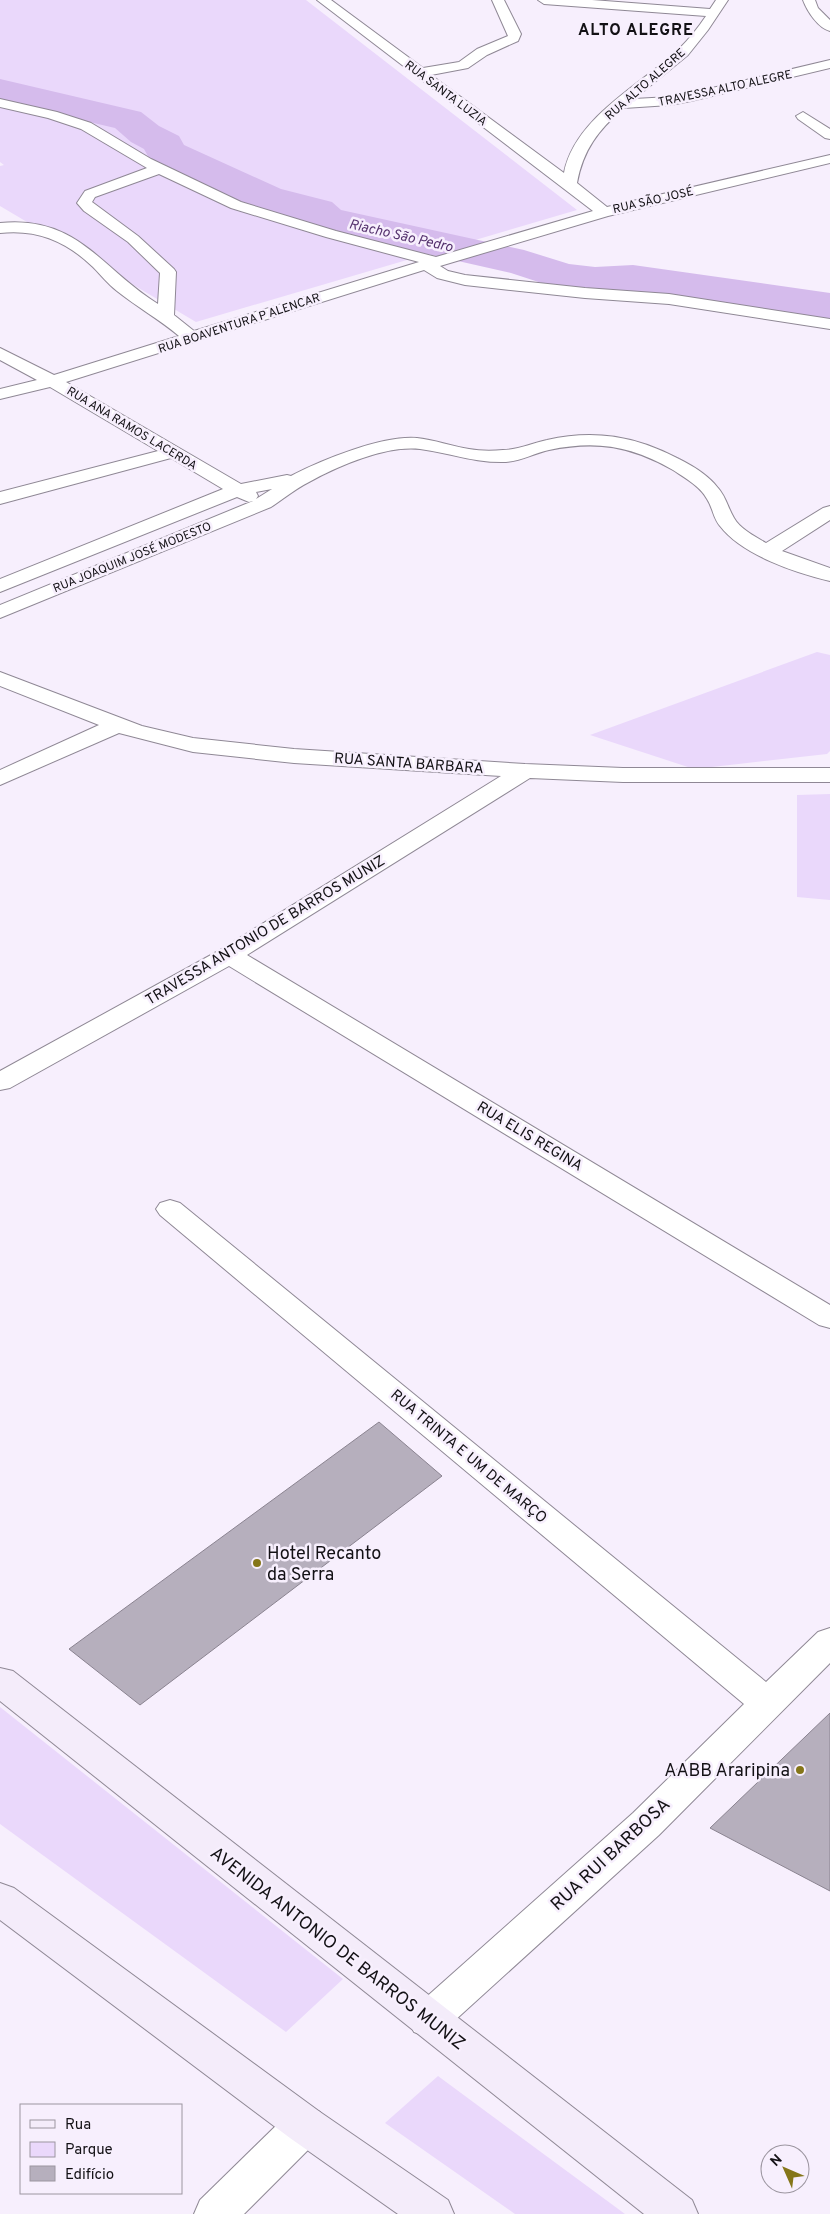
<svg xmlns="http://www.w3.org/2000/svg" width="830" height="2214" font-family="Overpass,sans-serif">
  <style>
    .green { fill: #ead8fb }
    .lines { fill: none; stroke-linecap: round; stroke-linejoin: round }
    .river { fill: #d5bbec; fill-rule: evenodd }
    .building { fill: #b6afbd; stroke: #8a8390 }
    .minor-casing { stroke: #8f8895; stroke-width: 2 }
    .secondary-casing { stroke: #8f8895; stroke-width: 2 }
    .minor { fill: #fff; fill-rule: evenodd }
    .secondary { fill: #f4ecfa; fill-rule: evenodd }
    .poi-dot { fill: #857619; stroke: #f7effd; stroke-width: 2 }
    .labels { text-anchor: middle; stroke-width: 5; stroke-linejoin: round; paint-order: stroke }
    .far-street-label { font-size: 12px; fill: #131115; stroke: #f7effd }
    .far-water-label { font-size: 14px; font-style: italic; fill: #54316d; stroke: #f7effd }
    .street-label { font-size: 15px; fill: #131115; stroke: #f7effd }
    .far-district-label { font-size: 16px; font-weight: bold; letter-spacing: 1px; fill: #131115; stroke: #f7effd }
    .near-poi-label { font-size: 18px; fill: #131115; stroke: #f7effd; text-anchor: start }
    .near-street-label { font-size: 18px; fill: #131115; stroke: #f7effd }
  </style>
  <rect width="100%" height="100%" fill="#f7effd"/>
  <!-- green -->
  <g class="green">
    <path d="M0,0H306L577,210L196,322L0,206V166L4,165L0,162Z"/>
    <path d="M817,652L830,655V751L827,754L694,769L590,735Z"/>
    <path d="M830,794V900L797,897V795Z"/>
    <path d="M0,1707L343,1979L286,2032L0,1824Z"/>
    <path d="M438,2076L625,2214H515L385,2123Z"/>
  </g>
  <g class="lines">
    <!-- river -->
    <path class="river" d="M0,79L141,112L159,126L179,136L184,145L281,189L332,202L341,210L524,250L569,264L595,267L633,265L830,293V321L633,291L595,293L563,290L511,273L312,228L302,220L251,207L149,158L144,149L131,142L115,128L0,101Z"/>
  </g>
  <!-- building -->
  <g class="building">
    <path d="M379,1422L442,1476L140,1705L69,1649Z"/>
    <path d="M830,1713V1891L710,1828Z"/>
  </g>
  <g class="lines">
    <!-- minor casing -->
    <g class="minor-casing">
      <g id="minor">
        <path d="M317,0H331L423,68L459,62L477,49L508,36L492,0H504L521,34L518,41L487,55L468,68L431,75L564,173C575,117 641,85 679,49C689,39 698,28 706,16L544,4L538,0H592L710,9L716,0H728L708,30L688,55L634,99L670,97L691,93L830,60V68L691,101L670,105L624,108C598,130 583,150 577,183L607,207L830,155V163L608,216L440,266L448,271L465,275L585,288L669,294L830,319V329L669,304L585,298L465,285L437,278L424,270L66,382L241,484L287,475L291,476C321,460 383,435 417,438C435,440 451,446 469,449C480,451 492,451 503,450C518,450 532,443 547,440C594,429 636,436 679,459C693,466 708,475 718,488C726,497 728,508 734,518C740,529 756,537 766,543L823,508L830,506V520L782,551L830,568V581C796,573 742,555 720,526C713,518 713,508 707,499C700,486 685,478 673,470C631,446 597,440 549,450C535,453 521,461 506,462C473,463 451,453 420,449C386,445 338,466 309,482C295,489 283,499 271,507L0,618V605L253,501L249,502L237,497L0,592V579L223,489L171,458L0,504V492L158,451L50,387L0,399V389L37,380L0,360V348L54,375L179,336C159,319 137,307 117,291C108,284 101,275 93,267C66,241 37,229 0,233V223C78,215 101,269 158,304L160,273L128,242L84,211L77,203L85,191L147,168L81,129L48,118L0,107V99L57,112L91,123L151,159L241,202L336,231L436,257L593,211ZM159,174L231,208L326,237L419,262L194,331L174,315L176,272L174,269L138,236L92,202L95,197ZM272,489L256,499L258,496L256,492Z"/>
        <path d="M803,0H815L818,8L830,20V31C818,28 807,11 803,0Z"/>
        <path d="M803,112L830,129V139L825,138L798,119L796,116Z"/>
        <path d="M0,672L142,726L193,738L294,749L525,764L623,768H830V782H623L530,778L247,955L830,1305V1328L819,1325L229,966L10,1088L0,1090V1071L220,950L501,776L294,763L193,752L119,733L0,785V770L99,725L0,686Z"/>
        <path d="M170,1200L180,1203L766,1682L818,1632L830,1628V1663L659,1835L442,2032L428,2037L414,2032L408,2020L414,2008L633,1813L744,1704L160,1215L156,1209L160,1203Z"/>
        <path d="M305,2106L320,2112L326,2125L320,2138L244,2214H194L200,2200L290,2112Z"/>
      </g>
    </g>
    <!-- secondary casing -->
    <g class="secondary-casing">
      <g id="secondary">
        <path d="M0,1668L13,1671L692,2200L698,2214H644L0,1701Z"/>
        <path d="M0,1883L14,1888L320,2112L448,2200L454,2214H398L290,2138L0,1920Z"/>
      </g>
    </g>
    <!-- minor -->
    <use href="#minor" class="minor"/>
    <!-- secondary -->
    <use href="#secondary" class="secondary"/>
  </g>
  <!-- markers -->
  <g class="poi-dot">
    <circle cx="257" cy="1563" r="5"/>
    <circle cx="800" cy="1770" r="5"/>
  </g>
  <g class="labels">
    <!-- far-street labels -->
    <g class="far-street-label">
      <text transform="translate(645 84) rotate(-41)" y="4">RUA ALTO ALEGRE</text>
      <text transform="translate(725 88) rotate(-12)" y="4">TRAVESSA ALTO ALEGRE</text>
      <text transform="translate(446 93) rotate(37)" y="4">RUA SANTA LUZIA</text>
      <text transform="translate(653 200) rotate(-13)" y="4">RUA SÃO JOSÉ</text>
      <text transform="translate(239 323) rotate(-18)" y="4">RUA BOAVENTURA P ALENCAR</text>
      <text transform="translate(132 428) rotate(31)" y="4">RUA ANA RAMOS LACERDA</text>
      <text transform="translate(132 557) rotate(-22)" y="4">RUA JOAQUIM JOSÉ MODESTO</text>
    </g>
    <!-- far-water labels -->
    <g class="far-water-label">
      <text transform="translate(401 235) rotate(13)" y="5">Riacho São Pedro</text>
    </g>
    <!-- street labels -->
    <g class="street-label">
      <text transform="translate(409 763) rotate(4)" y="5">RUA SANTA BARBARA</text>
      <text transform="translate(265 930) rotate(-31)" y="5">TRAVESSA ANTONIO DE BARROS MUNIZ</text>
      <text transform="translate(530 1136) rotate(31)" y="5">RUA ELIS REGINA</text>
      <text transform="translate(469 1456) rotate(40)" y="5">RUA TRINTA E UM DE MARÇO</text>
    </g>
    <!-- far-district labels -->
    <g class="far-district-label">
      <text x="636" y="35">ALTO ALEGRE</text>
    </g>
    <!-- near-poi labels -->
    <g class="near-poi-label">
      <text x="267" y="1559">Hotel Recanto<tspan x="267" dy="21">da Serra</tspan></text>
      <text x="790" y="1776" text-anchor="end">AABB Araripina</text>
    </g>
    <!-- near-street labels -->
    <g class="near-street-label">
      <text transform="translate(610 1854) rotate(-43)" y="6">RUA RUI BARBOSA</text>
      <text transform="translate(338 1948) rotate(38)" y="6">AVENIDA ANTONIO DE BARROS MUNIZ</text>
    </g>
  </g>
  <!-- legend -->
  <rect x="20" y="2104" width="162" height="90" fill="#f7effd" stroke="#9c96a0"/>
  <rect x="30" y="2120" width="25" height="8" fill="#f4ecfa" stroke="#9c96a0"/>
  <text x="65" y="2129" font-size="15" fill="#131115">Rua</text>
  <rect x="30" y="2142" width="25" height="15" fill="#ead8fb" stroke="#9c96a0"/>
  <text x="65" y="2154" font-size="15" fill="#131115">Parque</text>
  <rect x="30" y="2166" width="25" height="15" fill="#b6afbd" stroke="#9c96a0"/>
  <text x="65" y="2179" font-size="15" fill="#131115">Edifício</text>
  <!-- north arrow -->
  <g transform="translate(785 2169) rotate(315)"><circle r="24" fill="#f7effd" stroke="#9c96a0"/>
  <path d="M0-4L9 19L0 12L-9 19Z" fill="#857619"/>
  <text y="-8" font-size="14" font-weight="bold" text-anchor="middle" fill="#131115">N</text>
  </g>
</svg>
